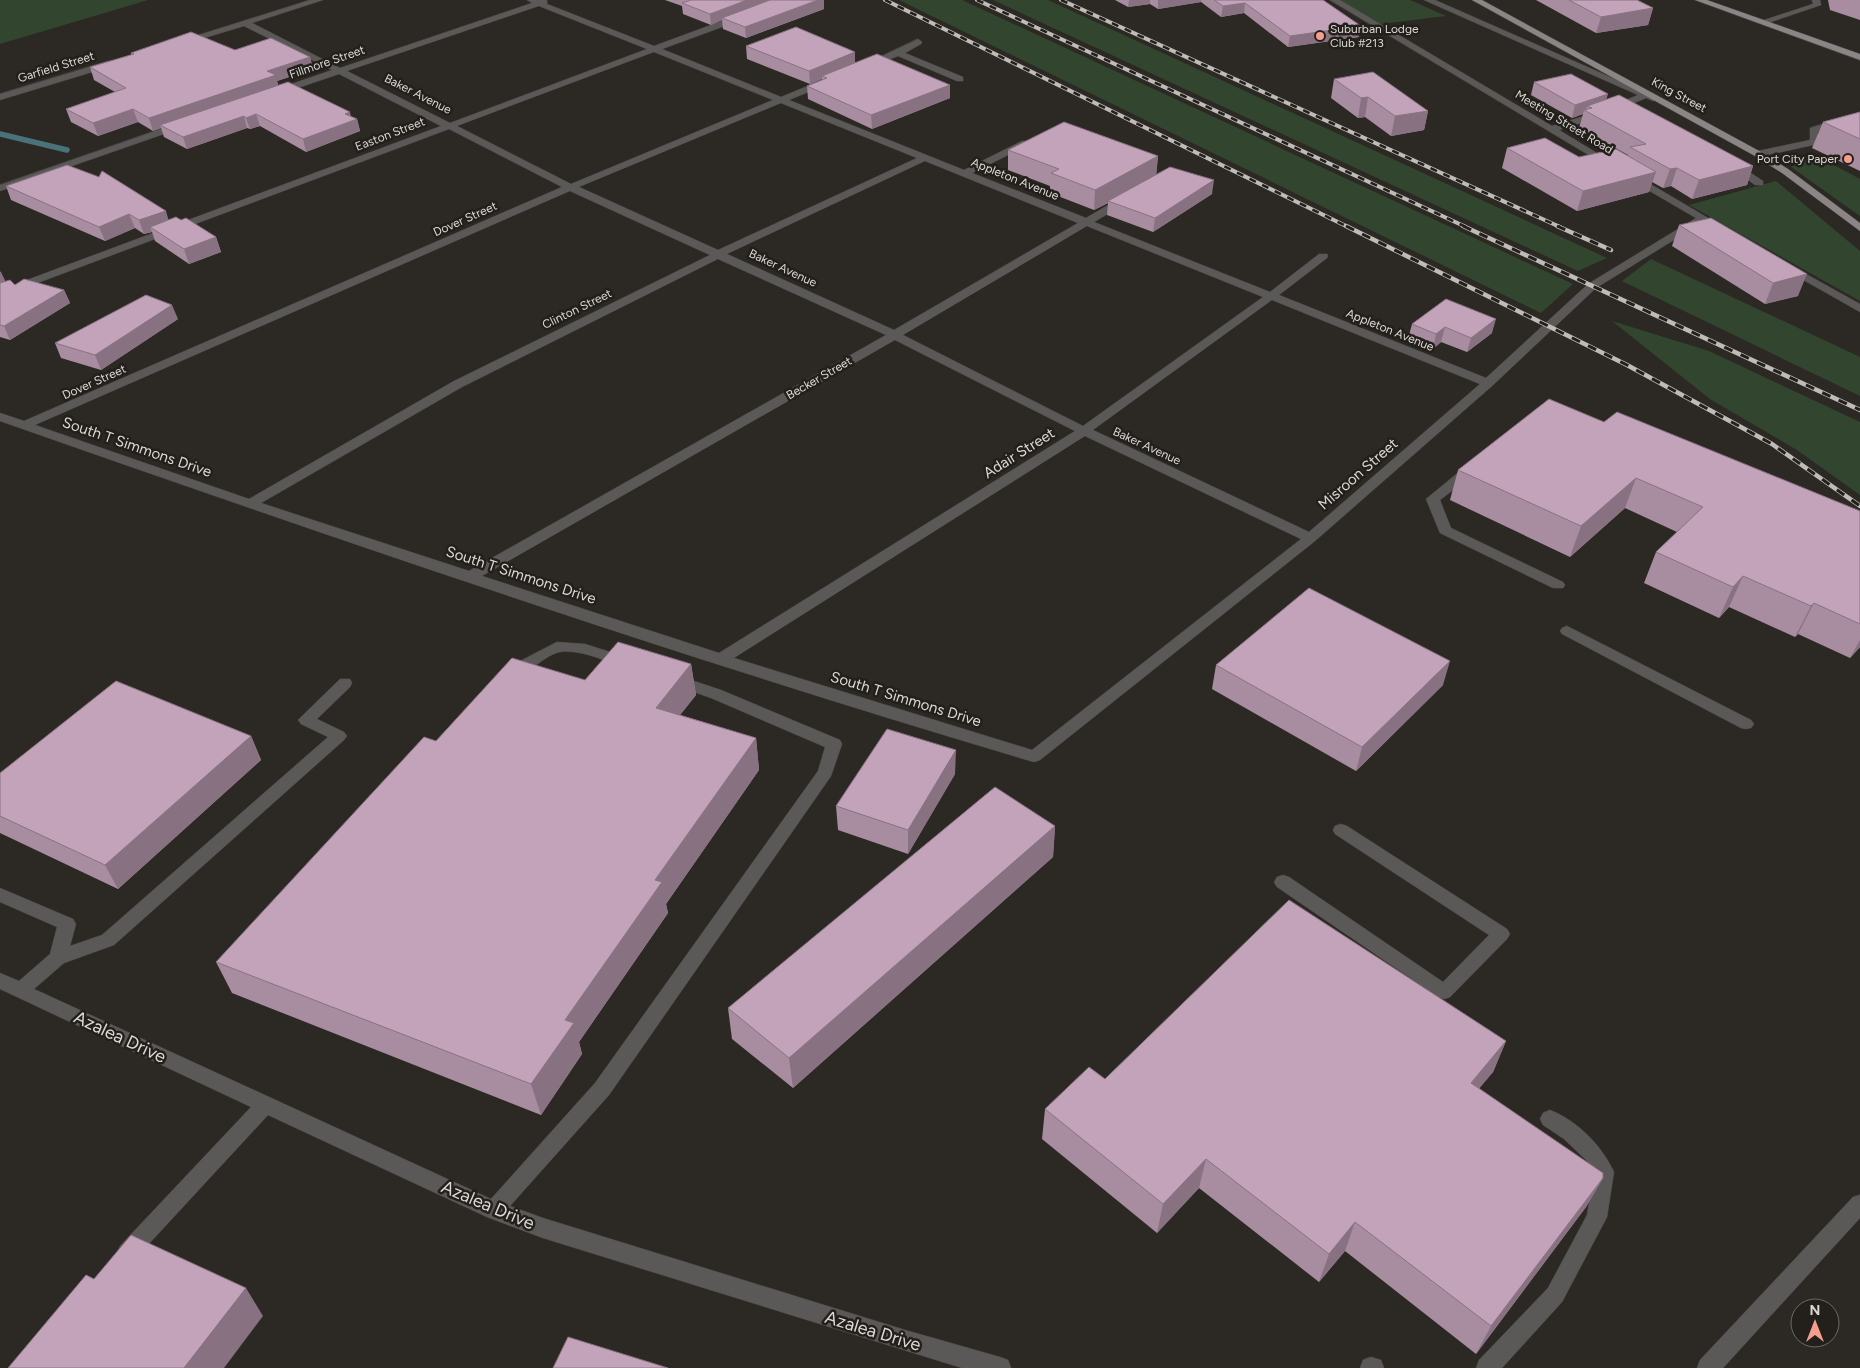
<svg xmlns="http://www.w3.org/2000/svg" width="1860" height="1368" font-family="Figtree,sans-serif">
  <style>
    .green { fill: #32462f }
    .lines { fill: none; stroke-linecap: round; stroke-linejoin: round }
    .stream { stroke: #4a727b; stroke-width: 5.5 }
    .minor-casing { stroke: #484540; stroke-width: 1 }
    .major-casing { stroke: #484540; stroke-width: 1 }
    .minor { fill: #5b5858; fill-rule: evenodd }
    .major { fill: #8c8586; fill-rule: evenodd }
    .rail-far1-casing { stroke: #bfbcb8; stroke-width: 4 }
    .rail-casing { stroke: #bfbcb8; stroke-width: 4.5 }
    .rail-far1 { stroke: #231f1b; stroke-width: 2.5; stroke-dasharray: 7; stroke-linecap: butt }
    .rail { stroke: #231f1b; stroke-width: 3; stroke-dasharray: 9; stroke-linecap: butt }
    .wall { fill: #a88c9f }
    .shaded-wall { fill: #887282 }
    .building { fill: #c3a3b9; stroke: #887282 }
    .poi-dot { fill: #f59d8f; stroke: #231f1b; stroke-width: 2 }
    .labels { text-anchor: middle; stroke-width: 5; stroke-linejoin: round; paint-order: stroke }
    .far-poi-label { font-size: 12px; fill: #dbd8d5; stroke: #231f1b; text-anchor: start }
    .far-street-label { font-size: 12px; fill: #dbd8d5; stroke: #231f1b }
    .street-label { font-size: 15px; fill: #dbd8d5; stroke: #231f1b }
    .near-street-label { font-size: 18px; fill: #dbd8d5; stroke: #231f1b }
  </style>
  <rect width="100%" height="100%" fill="#2c2924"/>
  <!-- green -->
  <g class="green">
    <path d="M0,0H148L0,44Z"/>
    <path d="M899,0H962L1573,284L1541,313Z"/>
    <path d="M993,0H1048L1607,258L1578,271Z"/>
    <path d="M1340,0H1410L1446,16L1381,24Z"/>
    <path d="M1815,155L1860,179V216L1791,167Z"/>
    <path d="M1776,181L1860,251V301L1689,205Z"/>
    <path d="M1651,259L1860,357V396L1622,281Z"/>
    <path d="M1612,321L1709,351L1860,422V495L1797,450L1710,399Z"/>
  </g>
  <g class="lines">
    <!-- stream -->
    <path class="stream" d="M0,134L67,150"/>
    <!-- minor casing -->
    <g class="minor-casing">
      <g id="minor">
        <path d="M310,0H323L252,23L340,68L532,3L527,0H547V4L654,46L738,15H744V19L662,49L781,97L822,80H828V84L789,100L964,170L1022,141H1028V145L972,173L1086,218L1120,198H1128V202L1094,222L1270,292L1319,254H1327L1328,256L1327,258L1279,295L1486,378L1588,284L1696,218L1629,179V175H1635L1715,222L1710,225L1703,222L1596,288L1492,386L1315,541L1040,760L1034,762C686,659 342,541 0,421V413L24,421L562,187L449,129L0,297V290L441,126L339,74L280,94H274V90L332,70L244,26L181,45L177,42ZM539,6L647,49L450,123L347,71ZM654,52L773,100L571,184L457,126ZM781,103L917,158L718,250L579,187ZM925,161L1078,223L894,330L727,254ZM570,191L710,255L454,381L249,499L35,425ZM1087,226L1263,297L1083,426L903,335ZM718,259L886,335L469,571L261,503L462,387ZM1272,300L1480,384L1309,532L1093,430ZM895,340L1075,431L719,653L482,576ZM1085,436L1301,539L1032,750L734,658Z"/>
        <path d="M1330,0H1340L1552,126L1597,112L1638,95L1424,0H1435L1658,98L1653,101L1646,98L1603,116L1559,130L1615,164L1610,167L1607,166Z"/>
        <path d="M1812,0H1820L1821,5L1765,24L1758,22L1813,4Z"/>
        <path d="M918,39L922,42L921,44L905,53L963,77V81H957L898,56L870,67L863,65Z"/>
        <path d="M109,61L113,64L112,66L0,100V94Z"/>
        <path d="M1860,113V119L1818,132V144L1758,157L1753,154L1758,151L1810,140V128Z"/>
        <path d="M181,122L186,125L184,127L0,191V185Z"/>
        <path d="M1734,162L1763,181V185H1755L1731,167L1729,165Z"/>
        <path d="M1788,264L1860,304V312L1784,269L1783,267Z"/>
        <path d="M1470,466L1475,467L1476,470L1475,473L1440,500L1451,528L1563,582L1565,585L1563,588H1553L1440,533L1426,499L1465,467Z"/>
        <path d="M1567,626L1751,720L1754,724L1751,728L1746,729L1741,728L1562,634L1560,631L1562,628Z"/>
        <path d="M557,642L585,644L629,658L631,662L629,666L624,667C604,661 581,649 560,652C542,655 524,682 505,677L503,673L505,669Z"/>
        <path d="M676,675L721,690L840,740L842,744L831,776L609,1095L510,1206L543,1218L905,1330L1000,1357L1008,1360L1011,1368H962L543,1238L487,1217L268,1115L134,1260L127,1263L120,1260L117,1253L120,1246L251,1107L0,989V973L19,981L50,954L57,927L0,902V888L73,919L76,924L70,946L102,935L328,737L301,724L298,720L340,679H350L352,683L350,687L317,719L344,732L347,736L344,740L114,945L64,963L34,989L491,1199L595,1083L818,771L825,747L711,698L671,684L669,680L671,676Z"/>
        <path d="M1341,824L1347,826L1507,929L1510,934L1507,939L1450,997L1444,999L1438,997L1277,887L1274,882L1277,877L1283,875L1289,877L1443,982L1489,935L1335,834L1333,830L1335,826Z"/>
        <path d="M1550,1110C1578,1121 1602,1146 1614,1172L1607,1217L1562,1302L1502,1368H1476L1479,1360L1548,1288L1587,1215L1594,1173L1587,1161L1564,1139L1543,1125L1540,1119L1543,1113Z"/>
        <path d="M1860,1195V1218L1723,1368H1697L1700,1360L1853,1197Z"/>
        <path d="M1371,1357L1381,1360L1384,1368H1360L1363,1360Z"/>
      </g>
    </g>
    <!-- major casing -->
    <g class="major-casing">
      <g id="major">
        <path d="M1472,0H1482L1761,152L1788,169L1860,223V231L1782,173L1755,156Z"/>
        <path d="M1695,0H1707L1860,54V60Z"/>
      </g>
    </g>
    <!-- minor -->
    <use href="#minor" class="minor"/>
    <!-- major -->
    <use href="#major" class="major"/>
    <!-- rail-far1 casing -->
    <g class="rail-far1-casing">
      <g id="rail-far1">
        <path d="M885,0L1348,227"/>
        <path d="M977,0L1466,227"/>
        <path d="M1061,0L1560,227"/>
      </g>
    </g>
    <!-- rail casing -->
    <g class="rail-casing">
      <g id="rail">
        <path d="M1346,226L1627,365L1772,444L1860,506"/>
        <path d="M1463,226L1860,410"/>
        <path d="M1557,226L1611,250"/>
      </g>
    </g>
    <!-- rail-far1 -->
    <use href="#rail-far1" class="rail-far1"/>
    <!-- rail -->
    <use href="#rail" class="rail"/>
  </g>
  <!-- wall -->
  <g class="wall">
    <path d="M665,0H824V9L746,38L723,29L722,20L711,25L683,14L682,6Z"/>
    <path d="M1115,0H1323L1359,37L1288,47L1244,13L1221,17L1201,2L1158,9L1150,4L1128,7Z"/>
    <path d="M1536,0H1637L1653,8L1648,25L1596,33Z"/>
    <path d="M1828,0H1860V20L1830,10Z"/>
    <path d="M746,46L855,63L950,98L872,129L808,99L807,86L822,80V79L810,84L747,59Z"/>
    <path d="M235,50L310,57L313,69L277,81L278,85L357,119L360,131L306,152L260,126L250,129L247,128L187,149L164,137L161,128L153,131L138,122L98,136L71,122L66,109L115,92L94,80L90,67L131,55V53Z"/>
    <path d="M1334,79L1428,111L1424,130L1391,136L1365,117L1358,118L1331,98Z"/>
    <path d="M1534,82L1606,99L1753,166L1747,185L1692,199L1671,186L1663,188L1652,182L1649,192L1577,211L1502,168L1507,148L1579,157L1628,155L1579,128L1583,114L1572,118L1531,95Z"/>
    <path d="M1860,112V171L1812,148L1823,122Z"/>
    <path d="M1008,150L1158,156L1156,175L1212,194L1153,232L1107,215L1108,203L1094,210L1050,193V186L1008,170Z"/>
    <path d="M6,186L169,220H181L216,237L221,252L189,264L155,241L152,232L144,234L135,228L105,241L11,200Z"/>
    <path d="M1679,225L1798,296L1765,304L1672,246Z"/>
    <path d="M0,271L5,281L15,285L64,290L70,303L10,340L0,337Z"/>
    <path d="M1446,299L1492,333L1467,352L1441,342L1433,349L1408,339L1412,324Z"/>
    <path d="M178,319L101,370L61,358L55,343Z"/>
    <path d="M1604,422L1860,511V647L1850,658L1798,634L1795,637L1729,607L1719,618L1644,583L1656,552L1677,532L1625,508L1570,557L1450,500L1458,470Z"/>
    <path d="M691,664L696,695L680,715L756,738L759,770L666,904L668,913L579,1042L582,1054L541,1115L232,993L216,962L585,680Z"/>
    <path d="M1216,665L1443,685L1356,771L1212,689Z"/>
    <path d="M251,736L261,760L118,889L0,833V773Z"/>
    <path d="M955,774L908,854L838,830L836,806Z"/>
    <path d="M1055,826L1053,857L793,1088L732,1039L728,1008Z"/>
    <path d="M1506,1041L1493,1072L1479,1088L1603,1178L1586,1207L1476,1354L1345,1251L1319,1282L1199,1188L1157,1233L1042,1139L1045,1109L1105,1079Z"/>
  </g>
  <!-- shaded-wall -->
  <g class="shaded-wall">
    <path d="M747,0H777L722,18V20L711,25L710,14Z"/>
    <path d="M818,0H824V9L746,38L745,27Z"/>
    <path d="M1129,0H1150V4L1128,7Z"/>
    <path d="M1158,0H1201V2L1158,9Z"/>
    <path d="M1245,3L1244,13L1221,17L1223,6Z"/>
    <path d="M1653,8L1648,25L1596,33L1601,17Z"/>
    <path d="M1361,26L1359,37L1288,47L1290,36Z"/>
    <path d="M855,52V65L822,76V79L810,84L809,71Z"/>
    <path d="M310,57L313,69L277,81L279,87L160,125L161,128L153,131L149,118L267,71Z"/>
    <path d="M950,85V98L872,129L871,115Z"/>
    <path d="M1608,94L1604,107L1592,108L1587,106L1586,111L1584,110L1583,114L1572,118L1575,105Z"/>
    <path d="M1368,97L1365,117L1358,118L1361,98Z"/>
    <path d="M133,109L138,122L98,136L93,123Z"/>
    <path d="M1428,111L1424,130L1391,136L1395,116Z"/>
    <path d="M350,112L352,121L357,119L360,131L306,152L303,139L345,114Z"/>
    <path d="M256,114L260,126L250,129L246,118Z"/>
    <path d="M244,116L247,128L187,149L183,137Z"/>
    <path d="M1158,156L1156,177L1108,201V203L1094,210L1095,190Z"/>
    <path d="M1753,166L1747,185L1692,199L1699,180Z"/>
    <path d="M1677,168L1671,186L1663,188L1670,169Z"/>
    <path d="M1656,172L1649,192L1577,211L1583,191Z"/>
    <path d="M1214,180L1212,194L1153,232L1155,218Z"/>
    <path d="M166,211L170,225L150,227L152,232L144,234L139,220Z"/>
    <path d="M129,214L135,228L105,241L99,227Z"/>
    <path d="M216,237L221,252L189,264L184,249Z"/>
    <path d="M1,272L7,285L0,288V273Z"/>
    <path d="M1807,274L1798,296L1765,304L1773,283Z"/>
    <path d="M64,290L70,303L10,340L4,326Z"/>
    <path d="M172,305L178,319L101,370L95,355Z"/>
    <path d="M1496,319L1492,333L1467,352L1471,338Z"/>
    <path d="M1445,327L1441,342L1433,349L1436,334Z"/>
    <path d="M1636,478L1625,508L1570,557L1581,526Z"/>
    <path d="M1743,576L1729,607L1719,618L1733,587Z"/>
    <path d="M1814,603L1798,634L1795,637L1811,606Z"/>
    <path d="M1860,640V647L1850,658Z"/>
    <path d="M1450,661L1443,685L1356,771L1362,747Z"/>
    <path d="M691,664L696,695L661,739L656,708Z"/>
    <path d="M251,736L261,760L118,889L105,865Z"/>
    <path d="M756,738L759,770L666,904L668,913L579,1042L582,1054L541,1115L531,1084L565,1020L655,880Z"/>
    <path d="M956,750L955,774L908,854V830Z"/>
    <path d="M1055,826L1053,857L793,1088L789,1058Z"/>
    <path d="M1506,1041L1493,1072L1459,1113L1471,1083Z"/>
    <path d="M1206,1159L1199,1188L1157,1233L1163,1204Z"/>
    <path d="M1603,1178L1586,1207L1476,1354L1491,1326Z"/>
    <path d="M1355,1222L1345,1251L1319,1282L1329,1254Z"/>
    <path d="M246,1288L263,1316L224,1368H184Z"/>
  </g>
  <!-- building -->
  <g class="building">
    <path d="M691,0H747L710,14L682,3Z"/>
    <path d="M770,0H818L745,27L722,18Z"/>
    <path d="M1214,0H1323L1361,26L1290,36L1245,3L1223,6Z"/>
    <path d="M1569,0H1637L1653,8L1601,17Z"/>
    <path d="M796,27L855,52L809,71L746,46Z"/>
    <path d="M191,32L235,50L271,38L310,57L267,71L276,75L149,118L133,109L93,123L66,109L126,88L90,67L134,54L131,53Z"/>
    <path d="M877,54L950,85L871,115L807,86L827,78L822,76Z"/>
    <path d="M1373,72L1428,111L1395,116L1368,97L1361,98L1334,79Z"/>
    <path d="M1571,74L1608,94L1575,105L1534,82Z"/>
    <path d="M288,82L350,112L345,114L357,119L303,139L256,114L246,118L244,116L183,137L160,125Z"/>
    <path d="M1619,95L1753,166L1699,180L1677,168L1670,169L1630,147L1646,144L1584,110L1592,108L1587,106Z"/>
    <path d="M1860,112V139L1823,122Z"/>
    <path d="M1064,122L1158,156L1095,190L1051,173L1059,169L1008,150Z"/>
    <path d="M1545,138L1579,157L1616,149L1656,172L1583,191L1507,148Z"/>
    <path d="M67,165L99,177L102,171L166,211L139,220L129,214L99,227L6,186Z"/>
    <path d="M1170,167L1214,180L1155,218L1108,201Z"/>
    <path d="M176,217L181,220L186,218L216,237L184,249L150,227Z"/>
    <path d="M1711,218L1807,274L1773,283L1679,225Z"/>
    <path d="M24,279L64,290L4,326L0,325V283L10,280L15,285Z"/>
    <path d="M146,295L172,305L95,355L55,343Z"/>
    <path d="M1446,299L1496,319L1471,338L1445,327L1436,334L1412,324Z"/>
    <path d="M1549,399L1604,422L1617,412L1860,511V624L1814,603L1811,606L1743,576L1733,587L1656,552L1703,507L1636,478L1581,526L1458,470Z"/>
    <path d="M1309,588L1450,661L1362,747L1216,665Z"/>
    <path d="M618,642L691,664L656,708L756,738L655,880L662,882L565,1020L574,1023L531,1084L216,962L424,737L436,741L512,658L585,680Z"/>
    <path d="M116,681L251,736L105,865L0,816V773Z"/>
    <path d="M887,729L956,750L908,830L836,806Z"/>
    <path d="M995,787L1055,826L789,1058L728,1008Z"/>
    <path d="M1289,900L1506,1041L1471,1083L1603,1173V1178L1491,1326L1355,1222L1329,1254L1206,1159L1163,1204L1045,1109L1089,1067L1105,1079Z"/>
    <path d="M131,1235L246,1288L184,1368H8L86,1275L94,1279Z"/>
    <path d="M568,1337L668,1368H553Z"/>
  </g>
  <!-- markers -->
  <g class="poi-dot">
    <circle cx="1320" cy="36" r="5"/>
    <circle cx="1848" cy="159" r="5"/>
  </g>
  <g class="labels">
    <!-- far-poi labels -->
    <g class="far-poi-label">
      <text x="1330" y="33">Suburban Lodge<tspan x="1330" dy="14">Club #213</tspan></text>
      <text x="1838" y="163" text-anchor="end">Port City Paper</text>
    </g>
    <!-- far-street labels -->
    <g class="far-street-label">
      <text transform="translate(327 62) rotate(-19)" y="4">Fillmore Street</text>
      <text transform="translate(56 67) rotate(-17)" y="4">Garfield Street</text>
      <text transform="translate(418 94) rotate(27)" y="4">Baker Avenue</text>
      <text transform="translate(1679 95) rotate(28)" y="4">King Street</text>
      <text transform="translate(1564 122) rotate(31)" y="4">Meeting Street Road</text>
      <text transform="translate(390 134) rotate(-21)" y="4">Easton Street</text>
      <text transform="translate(1015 179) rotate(22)" y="4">Appleton Avenue</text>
      <text transform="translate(465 219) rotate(-24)" y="4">Dover Street</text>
      <text transform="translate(783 268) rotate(25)" y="4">Baker Avenue</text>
      <text transform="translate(577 309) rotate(-26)" y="4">Clinton Street</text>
      <text transform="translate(1390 330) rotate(22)" y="4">Appleton Avenue</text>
      <text transform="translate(819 378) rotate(-30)" y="4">Becker Street</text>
      <text transform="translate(94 382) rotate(-24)" y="4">Dover Street</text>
      <text transform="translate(1147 446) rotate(25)" y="4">Baker Avenue</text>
    </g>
    <!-- street labels -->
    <g class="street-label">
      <text transform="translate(137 447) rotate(19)" y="5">South T Simmons Drive</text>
      <text transform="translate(1019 453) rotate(-32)" y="5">Adair Street</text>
      <text transform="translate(1358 474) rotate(-41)" y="5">Misroon Street</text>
      <text transform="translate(521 575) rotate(18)" y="5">South T Simmons Drive</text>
      <text transform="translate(906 699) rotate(17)" y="5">South T Simmons Drive</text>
    </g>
    <!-- near-street labels -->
    <g class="near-street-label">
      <text transform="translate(120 1037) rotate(25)" y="6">Azalea Drive</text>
      <text transform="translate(488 1205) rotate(23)" y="6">Azalea Drive</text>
      <text transform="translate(873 1331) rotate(17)" y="6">Azalea Drive</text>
    </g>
  </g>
  <!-- north arrow -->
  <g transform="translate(1815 1323)"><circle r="24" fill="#231f1b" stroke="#6d6965"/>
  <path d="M0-4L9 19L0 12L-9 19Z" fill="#f59d8f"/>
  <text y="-8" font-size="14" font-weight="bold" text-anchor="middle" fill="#dbd8d5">N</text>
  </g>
</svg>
